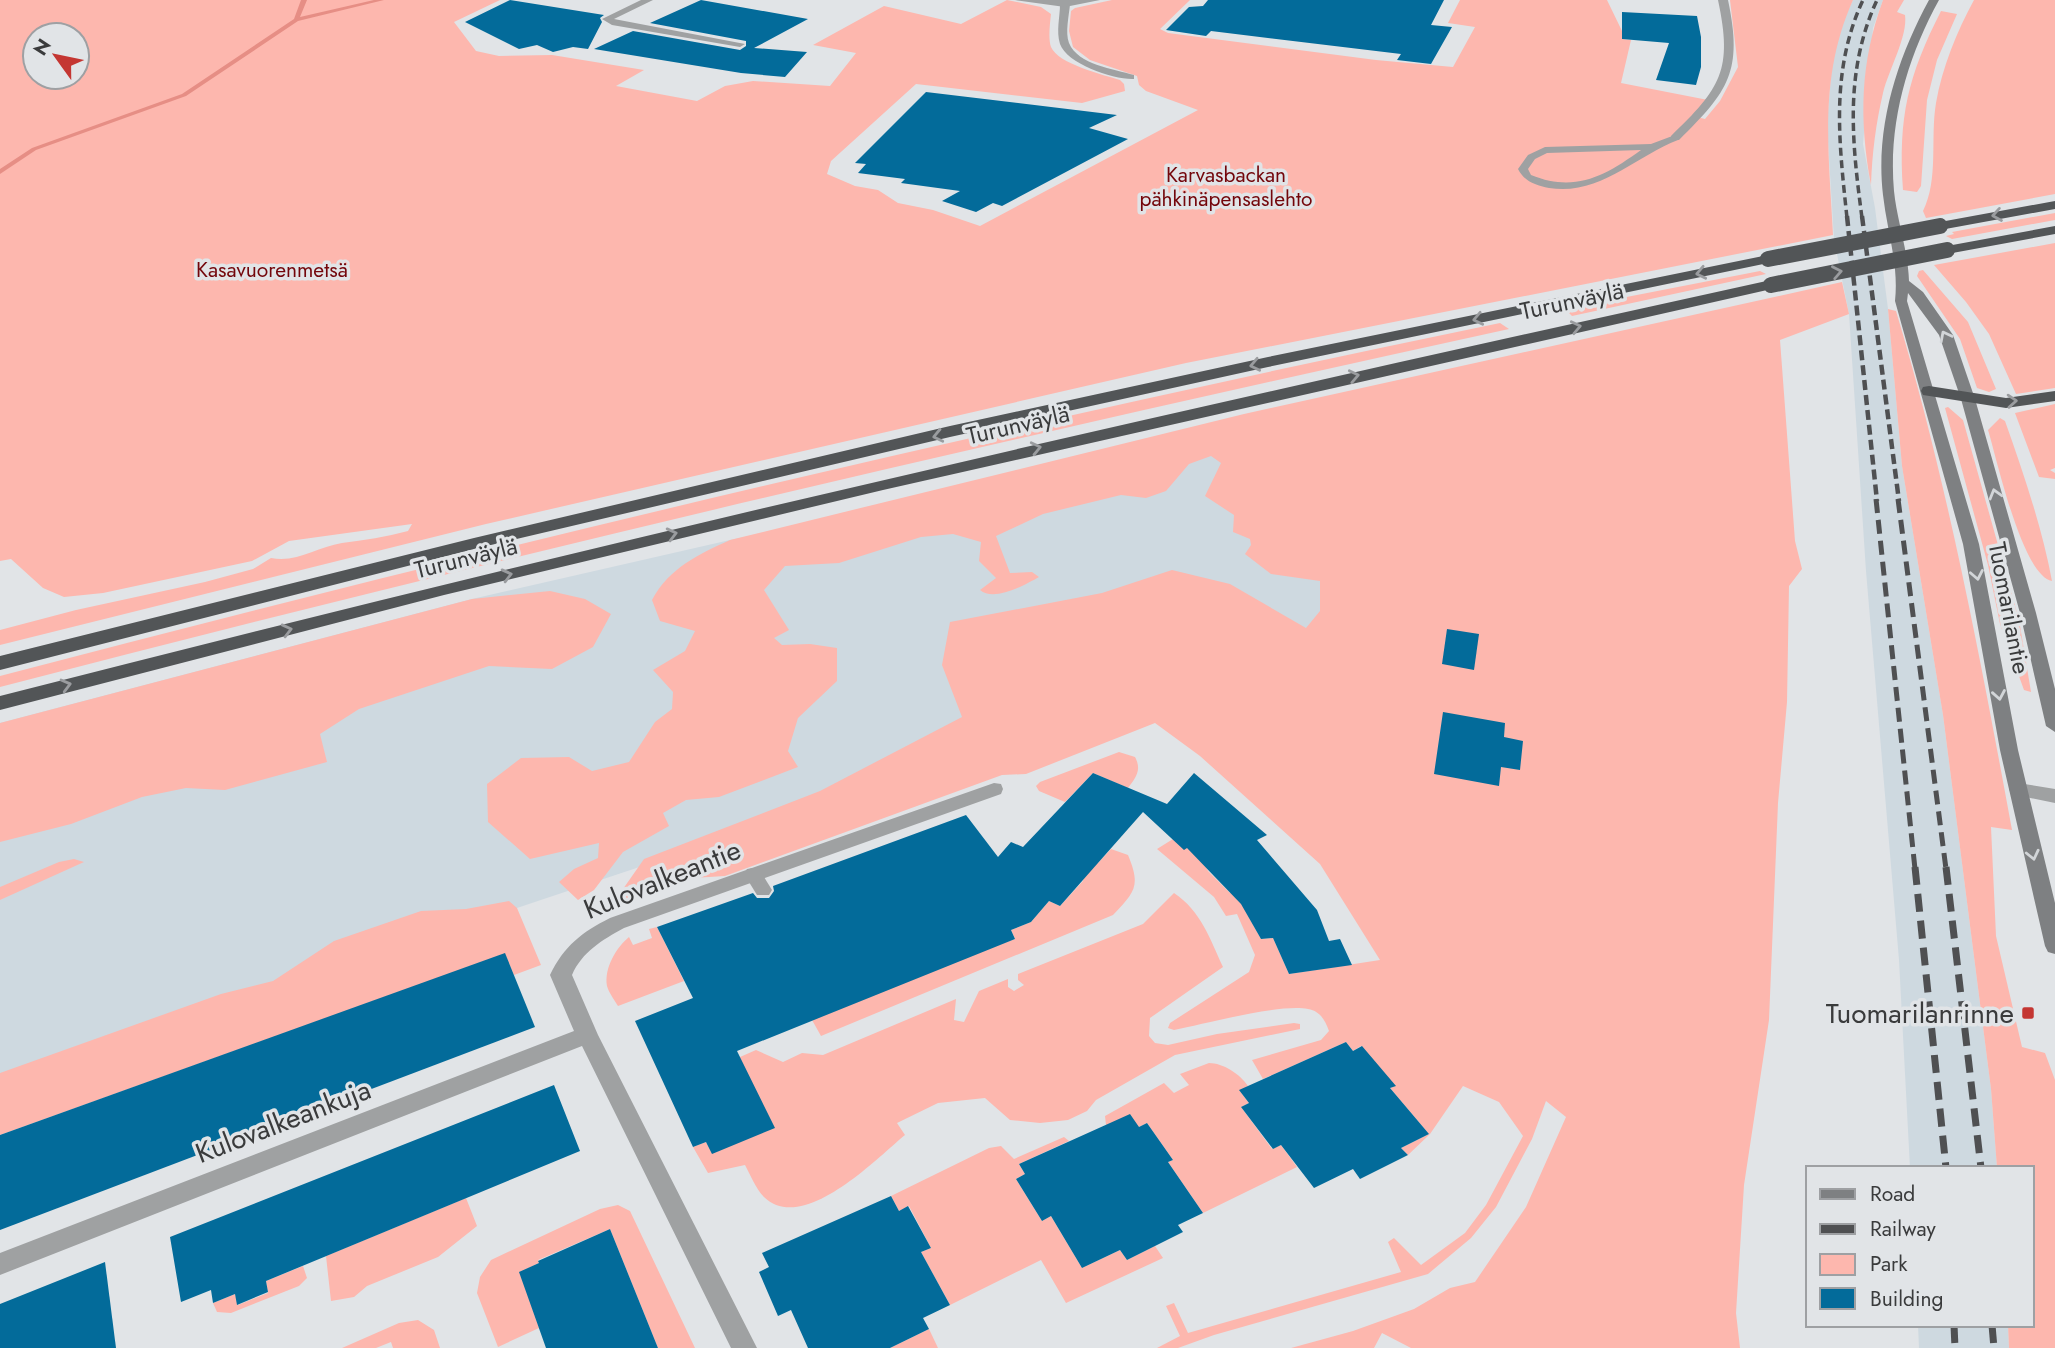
<svg xmlns="http://www.w3.org/2000/svg" width="2055" height="1348" font-family="Jost,sans-serif">
  <style>
    .built { fill: #ced9e0 }
    .green { fill: #fdb7ae; fill-rule: evenodd }
    .lines { fill: none; stroke-linecap: round; stroke-linejoin: round }
    .stream { fill: #e68e85; fill-rule: evenodd }
    .building { fill: #036b9a }
    .service { fill: #9fa1a2; fill-rule: evenodd }
    .minor { fill: #9fa1a2; fill-rule: evenodd }
    .tertiary { fill: #9fa1a2; fill-rule: evenodd }
    .secondary { fill: #7e8082; fill-rule: evenodd }
    .motorway { fill: #525557; fill-rule: evenodd }
    .rail-far3 { stroke: #4f5052; stroke-width: 3.5; stroke-dasharray: 8 4.5; stroke-linecap: butt }
    .rail-far2 { stroke: #4f5052; stroke-width: 4.5; stroke-dasharray: 10 5; stroke-linecap: butt }
    .rail-far1 { stroke: #4f5052; stroke-width: 5; stroke-dasharray: 14 7; stroke-linecap: butt }
    .rail { stroke: #4f5052; stroke-width: 7; stroke-dasharray: 18 9; stroke-linecap: butt }
    .motorway-bridge { stroke: #525557; stroke-width: 16 }
    .oneway { stroke: #9a9c9f }
    .oneway2 { stroke: #d2d5d8 }
    .poi-dot { fill: #c43632; stroke: #e1e4e7; stroke-width: 2.5 }
    .labels { text-anchor: middle; stroke-width: 7; stroke-linejoin: round; paint-order: stroke }
    .far-park-label { font-size: 21px; fill: #73060b; stroke: #e1e4e7 }
    .street-label { font-size: 24px; fill: #3a3b3c; stroke: #e1e4e7 }
    .near-street-label { font-size: 28px; fill: #3a3b3c; stroke: #e1e4e7 }
    .near-poi-label { font-size: 28px; fill: #3a3b3c; stroke: #e1e4e7; text-anchor: end }
  </style>
  <rect width="100%" height="100%" fill="#e1e4e7"/>
  <!-- built -->
  <g class="built">
    <path d="M1853,0H1883L1873,28L1863,144L1875,208L1888,309L1902,466L1943,715L1991,1089L1997,1168H1910L1899,960L1866,571L1849,314L1834,239L1827,125L1832,63L1842,24Z"/>
    <path d="M1215,443L1373,621L517,908L0,1078V723L472,599L730,540Z"/>
    <path d="M1918,1325H2008L2009,1348H1919Z"/>
  </g>
  <!-- green -->
  <g class="green">
    <path d="M0,0H500L454,22L476,51L499,56L552,55L644,70L616,86L697,101L725,86L753,81L830,86L856,53L813,45L884,6L961,24L1007,0L1041,7L1051,14C1050,23 1048,39 1051,47C1058,64 1104,75 1120,80L1124,84L1125,91L1082,103L916,84L831,161L827,174L855,186L878,190L898,203L933,210L980,226L1198,110L1146,91L1139,85L1137,76L1090,60L1073,47L1069,31L1071,11L1075,8L1112,0H1190L1160,29L1168,33L1376,60L1453,67L1475,27L1448,23L1460,0H1607L1622,31V39L1631,40L1621,83L1708,100L1693,116L1705,119L1720,101L1738,67L1730,0H1853C1818,78 1829,152 1833,235L1186,363L486,524L0,645V630L76,610L205,582L253,569L271,558C297,563 317,547 342,543C364,540 386,537 408,531L412,524L289,541L252,561L103,593L64,597L43,588L11,559L0,561ZM35,35H77V77H35Z"/>
    <path d="M1883,0H1904L1897,12L1905,15C1908,36 1889,69 1883,93C1876,123 1872,153 1871,185C1859,119 1860,63 1883,0Z"/>
    <path d="M1974,0H2055V194L1926,218L1923,211C1939,179 1930,138 1936,103C1942,68 1957,31 1974,0Z"/>
    <path d="M1941,11L1957,14L1937,60L1927,100L1921,186L1917,192L1903,190C1898,117 1908,76 1941,11Z"/>
    <path d="M2055,213V220L1952,239L1946,236L1954,234L1952,232Z"/>
    <path d="M2055,243V388L2016,394L1989,334L1966,302L1934,265Z"/>
    <path d="M1923,270L1968,322L1996,389L1989,392L1977,388L1960,339L1917,276L1919,271Z"/>
    <path d="M1760,271L1766,274L1572,316L1565,309Z"/>
    <path d="M1842,282L1849,314L1780,340L1795,541L1802,569L1789,586L1787,702L1778,803L1769,1020L1744,1185L1736,1313L1740,1348H1411L1382,1333L1374,1348H1291L1353,1331L1414,1309L1450,1288L1475,1282L1526,1207L1566,1117L1546,1101L1532,1139L1496,1207L1471,1238L1428,1274L1214,1335L1178,1348H1157L1180,1336L1166,1306L1174,1303L1188,1333L1401,1272L1388,1242L1394,1238L1421,1265L1465,1233L1486,1205L1523,1136L1499,1102L1463,1086L1430,1134L1408,1155L1401,1148L1429,1134L1390,1088L1395,1086L1361,1046L1353,1051L1346,1042L1263,1079L1252,1060L1321,1040L1329,1031C1325,1020 1320,1011 1308,1009C1281,1003 1205,1024 1174,1030L1168,1028L1170,1023L1249,972L1255,955L1237,914L1226,916L1214,897L1157,849L1173,839L1194,844L1208,871L1230,893L1240,889L1247,914L1261,939L1273,938L1289,974L1380,960L1320,864L1200,756L1155,723L1026,774L1002,775L725,876L693,878L626,901L623,889L644,859L820,791L962,717L942,665L950,622L1102,593L1172,570L1230,584L1306,628L1320,611V581L1271,574L1245,554L1251,545L1250,539L1233,532L1234,515L1205,496L1221,463L1211,456L1189,464L1166,491L1146,498L1121,495L1043,514L996,536L1010,573L1032,572L1039,577C1025,585 994,602 980,590L996,578L979,561L981,542L953,534L921,537L839,563L785,566L764,590L789,630L774,638L782,645L810,644L837,648V681L798,718L788,751L798,767L719,797L686,800L663,813L669,826L623,852L594,890L578,900L559,882L574,869L598,858L599,843L530,859L488,822L487,784L521,758L569,757L592,771L629,762L655,722L672,709L673,692L653,670L685,651L695,631L660,621L652,600C669,568 699,554 730,540L1244,414Z"/>
    <path d="M1888,309L1896,311C1947,481 1980,656 2012,830L1991,827L1996,936L2022,1047L2045,1053L2055,1080V1348H2009L2008,1325H2032V1168H1997L1991,1089L1943,715L1902,466Z"/>
    <path d="M1500,323L1509,329C1004,439 500,557 0,687V676C496,546 997,427 1500,323Z"/>
    <path d="M2055,404V468L2050,470L2055,473V479L2039,477L2015,413Z"/>
    <path d="M1948,407L1963,420L2019,620L2031,692L2024,690L2000,624L1988,565L1945,408Z"/>
    <path d="M2000,418L2005,421C2023,472 2042,527 2052,581C2022,575 1997,459 1988,430Z"/>
    <path d="M550,591L585,599L611,614L593,647L552,669L489,666L359,709L320,734L327,762L225,790L186,788L142,797L71,824L0,842V723L472,599Z"/>
    <path d="M1119,752L1135,757C1142,770 1136,777 1128,788L1093,773L1065,802L1039,791L1036,786L1040,782Z"/>
    <path d="M1111,849L1128,855C1141,886 1135,892 1113,915L821,1036L807,1011L1015,939L1011,930L1031,922L1049,901L1060,906L1083,881L1086,859L1098,863Z"/>
    <path d="M74,859L84,862L0,900V887L59,862Z"/>
    <path d="M1174,893C1201,911 1210,939 1223,967L1150,1018L1149,1036L1155,1043L1168,1045L1217,1034L1294,1023L1300,1024V1029L1175,1055L1096,1100L1087,1111L1068,1120L1040,1123L1010,1120L985,1098L938,1103L897,1123L905,1135C877,1158 803,1235 764,1197C756,1189 750,1174 745,1165L708,1173L693,1147L706,1142L712,1153L740,1057L756,1050L783,1062L802,1053L823,1055L956,999L954,1020L964,1022L979,991L1008,979V987L1014,991L1024,985L1018,980V974L1143,924Z"/>
    <path d="M509,901L517,908L541,965L514,975L505,954L0,1135V1073L221,994L273,981L334,941L421,911L466,909Z"/>
    <path d="M657,927L684,981L618,1006C615,1001 609,993 607,986C604,968 616,948 629,937L633,945L652,938L649,929Z"/>
    <path d="M1209,1063C1223,1063 1240,1074 1248,1086L1240,1091L1249,1103L1241,1107L1272,1149L1281,1145L1297,1167L1203,1213L1168,1162L1173,1160L1147,1123L1139,1127L1106,1125L1105,1116L1164,1083L1174,1093L1189,1085L1180,1074Z"/>
    <path d="M1064,1137L1069,1141L1019,1164L1025,1174L1016,1179L1042,1221L1051,1216L1082,1268L1120,1250L1127,1260L1155,1246L1163,1258L1066,1303L1041,1260L950,1305L921,1252L931,1248L909,1206L899,1211L891,1196L989,1148L1001,1146L1014,1159Z"/>
    <path d="M466,1198L477,1226L438,1257L367,1286L354,1297L331,1301L326,1256Z"/>
    <path d="M618,1205L630,1211L695,1348H658L610,1229L538,1260L539,1263L520,1272L539,1328L498,1347L477,1293L480,1277L491,1260L600,1209Z"/>
    <path d="M303,1266L307,1278L299,1286L231,1313L217,1312L213,1303L235,1294L238,1305L268,1293L266,1281Z"/>
    <path d="M418,1320L434,1330L440,1348H393L391,1342L376,1348H342L399,1323Z"/>
    <path d="M929,1329L938,1348H890Z"/>
  </g>
  <g class="lines">
    <!-- stream -->
    <path class="stream" d="M301,0H307L300,17L374,0H384L298,21L186,96L36,150L0,174V169L32,148L182,94L294,19Z"/>
  </g>
  <!-- building -->
  <g class="building">
    <path d="M510,0L604,15L600,18L602,22L588,49L573,47L553,52L537,45L519,49L465,22Z"/>
    <path d="M701,0L808,19L754,48L807,52L785,77L741,73L594,49L633,31L740,50L746,46V41L650,23Z"/>
    <path d="M1208,0H1444L1431,25L1452,27L1431,64L1397,60L1401,54L1211,31L1206,36L1166,30L1189,7L1203,6Z"/>
    <path d="M1622,12L1697,16L1701,37V67L1696,85L1656,80L1669,43L1622,39Z"/>
    <path d="M926,92L1117,115L1089,128L1128,139L1002,206L993,203L976,212L942,201L960,191L901,183L905,179L858,173L866,164L855,163Z"/>
    <path d="M1447,629L1479,634L1474,670L1442,664Z"/>
    <path d="M1443,712L1505,723L1504,737L1523,741L1520,770L1501,767L1499,786L1434,774Z"/>
    <path d="M1093,773L1167,804L1194,773L1267,835L1257,840L1317,910L1329,941L1340,939L1352,965L1289,974L1273,938L1261,939L1241,904L1187,848L1184,850L1143,812L1060,906L1049,901L1031,922L1011,930L1015,939L737,1051L775,1128L712,1154L706,1142L693,1147L635,1021L693,998L657,927L753,893L757,898H769L774,891L773,886L966,815L998,857L1011,842L1023,847Z"/>
    <path d="M505,953L535,1027L0,1230V1135Z"/>
    <path d="M1346,1042L1353,1051L1362,1046L1396,1086L1390,1088L1429,1134L1401,1148L1408,1155L1360,1179L1353,1169L1314,1188L1281,1145L1273,1149L1241,1107L1249,1103L1239,1090Z"/>
    <path d="M554,1085L580,1151L266,1281L268,1292L237,1305L235,1294L213,1303L211,1290L181,1302L170,1237Z"/>
    <path d="M1130,1114L1139,1127L1147,1123L1173,1160L1168,1162L1203,1213L1178,1225L1183,1232L1127,1260L1120,1250L1082,1268L1051,1216L1042,1221L1016,1179L1025,1174L1019,1164Z"/>
    <path d="M891,1196L899,1211L908,1206L931,1248L921,1252L950,1305L923,1318L929,1329L890,1348H808L791,1310L778,1316L759,1272L769,1267L762,1253Z"/>
    <path d="M610,1229L658,1348H546L519,1272L539,1263L538,1261Z"/>
    <path d="M105,1262L116,1348H0V1304Z"/>
  </g>
  <g class="lines">
    <!-- service -->
    <g class="service">
      <path d="M1675,135L1678,136V140C1634,157 1600,196 1549,188C1535,185 1524,181 1518,169L1528,155L1545,147L1651,144ZM1641,150C1605,176 1575,193 1531,175L1528,169L1535,159L1547,153Z"/>
      <path d="M753,868L759,869L772,890L769,895H757L744,874L747,869Z"/>
    </g>
    <!-- minor -->
    <g class="minor">
      <path d="M641,0H653L614,19L745,44L740,47L612,25L602,19Z"/>
      <path d="M1718,0H1728C1743,71 1729,91 1679,140H1671V136C1721,88 1733,70 1718,0Z"/>
      <path d="M1065,1L1070,4C1069,16 1065,32 1069,43C1078,65 1114,69 1134,75V79C1114,80 1067,64 1060,44C1056,31 1060,17 1060,4Z"/>
      <path d="M994,783L1001,784L1003,789L1001,794L624,928C602,940 582,952 572,975L598,1035L757,1348H731L582,1046L0,1275V1253L574,1031L550,975C564,946 582,932 610,918Z"/>
      <path d="M2018,783L2055,789V803L2011,794L2009,789L2011,784Z"/>
    </g>
    <!-- tertiary -->
    <path class="tertiary" d="M1015,0H1100L1065,7Z"/>
    <!-- secondary -->
    <path class="secondary" d="M1929,0H1939C1907,58 1888,124 1894,191C1897,221 1908,250 1909,281L1923,292L1953,335L1975,399L2036,613L2055,689V732L2046,726L2020,613L1961,399L1939,335L1908,293L1907,301L1979,544L2018,750L2055,903V954L2048,952L2045,946L2000,750L1963,544L1895,301C1899,264 1887,231 1883,195C1875,127 1897,59 1929,0Z"/>
    <!-- motorway -->
    <g class="motorway">
      <path d="M2055,201V209L1940,230L1933,226L1940,222Z"/>
      <path d="M2055,226V234L1947,254L1940,250L1947,246Z"/>
      <path d="M1768,255L1775,259L1773,262L1268,367L950,437L474,549L0,670V656L474,538L950,426L1268,357Z"/>
      <path d="M1771,280L1779,285L1776,288L883,490L444,595L0,710V696C587,545 1178,410 1771,280Z"/>
      <path d="M1929,386L2006,398L2055,391V401L2006,408L1923,395L1921,391L1923,387Z"/>
    </g>
    <!-- rail-far3 -->
    <g class="rail-far3">
      <path d="M1847,218C1839,142 1830,71 1863,0"/>
      <path d="M1862,218C1852,142 1844,72 1877,0"/>
    </g>
    <!-- rail-far2 -->
    <g class="rail-far2">
      <path d="M1847,216L1877,501"/>
      <path d="M1862,216L1899,501"/>
    </g>
    <!-- rail-far1 -->
    <g class="rail-far1">
      <path d="M1876,499L1915,869"/>
      <path d="M1898,499L1946,869"/>
    </g>
    <!-- rail -->
    <g class="rail">
      <path d="M1915,867L1946,1168"/>
      <path d="M1946,867L1981,1168"/>
      <path d="M1954,1325L1955,1348"/>
      <path d="M1992,1325L1994,1348"/>
    </g>
    <!-- motorway-bridge -->
    <g class="motorway-bridge">
      <path d="M1768,259L1940,226"/>
      <path d="M1771,285L1947,250"/>
    </g>
  </g>
  <!-- one-way arrows -->
  <defs><path id="oneway-chevron" d="M-2-3.5L2.5 0L-2 3.5" fill="none" stroke-width="1.6" stroke-linecap="round" stroke-linejoin="round" transform="scale(1.75)"/></defs>
  <g class="oneway">
    <use href="#oneway-chevron" transform="translate(1997 215) rotate(170)"/>
    <use href="#oneway-chevron" transform="translate(1837 272) rotate(-11)"/>
    <use href="#oneway-chevron" transform="translate(1701 273) rotate(168)"/>
    <use href="#oneway-chevron" transform="translate(1478 319) rotate(168)"/>
    <use href="#oneway-chevron" transform="translate(1576 327) rotate(-12)"/>
    <use href="#oneway-chevron" transform="translate(1255 365) rotate(168)"/>
    <use href="#oneway-chevron" transform="translate(1354 376) rotate(-12)"/>
    <use href="#oneway-chevron" transform="translate(2012 401) rotate(-4)"/>
    <use href="#oneway-chevron" transform="translate(938 436) rotate(167)"/>
    <use href="#oneway-chevron" transform="translate(1036 448) rotate(-13)"/>
    <use href="#oneway-chevron" transform="translate(672 534) rotate(-14)"/>
    <use href="#oneway-chevron" transform="translate(507 575) rotate(-14)"/>
    <use href="#oneway-chevron" transform="translate(287 630) rotate(-14)"/>
    <use href="#oneway-chevron" transform="translate(66 685) rotate(-15)"/>
  </g>
  <g class="oneway2">
    <use href="#oneway-chevron" transform="translate(1945 336) rotate(-117)"/>
    <use href="#oneway-chevron" transform="translate(1995 494) rotate(-106)"/>
    <use href="#oneway-chevron" transform="translate(1977 575) rotate(79)"/>
    <use href="#oneway-chevron" transform="translate(1999 695) rotate(80)"/>
    <use href="#oneway-chevron" transform="translate(2033 855) rotate(77)"/>
  </g>
  <!-- markers -->
  <rect class="poi-dot" x="2021" y="1006" width="14" height="14" rx="3.5"/>
  <g class="labels">
    <!-- far-park labels -->
    <g class="far-park-label">
      <text x="1226" y="182">Karvasbackan<tspan x="1226" dy="24">pähkinäpensaslehto</tspan></text>
      <text x="272" y="277">Kasavuorenmetsä</text>
    </g>
    <!-- street labels -->
    <g class="street-label">
      <text transform="translate(1572 301) rotate(-12)" y="8">Turunväylä</text>
      <text transform="translate(1018 425) rotate(-13)" y="8">Turunväylä</text>
      <text transform="translate(466 558) rotate(-14)" y="8">Turunväylä</text>
      <text transform="translate(2009 608) rotate(79)" y="8">Tuomarilantie</text>
    </g>
    <!-- near-street labels -->
    <g class="near-street-label">
      <text transform="translate(662 879) rotate(-22)" y="10">Kulovalkeantie</text>
      <text transform="translate(283 1121) rotate(-21)" y="10">Kulovalkeankuja</text>
    </g>
    <!-- near-poi labels -->
    <g class="near-poi-label">
      <text x="2014" y="1023">Tuomarilanrinne</text>
    </g>
  </g>
  <!-- legend -->
  <rect x="1806" y="1166" width="228" height="161" fill="#e1e4e7" stroke="#9ea0a3" stroke-width="2"/>
  <rect x="1820" y="1189" width="35" height="10" fill="#7e8082" stroke="#9ea0a3" stroke-width="2"/>
  <text x="1870" y="1201" font-size="21" fill="#3a3b3c">Road</text>
  <rect x="1820" y="1224" width="35" height="10" fill="#4f5052" stroke="#9ea0a3" stroke-width="2"/>
  <text x="1870" y="1236" font-size="21" fill="#3a3b3c">Railway</text>
  <rect x="1820" y="1254" width="35" height="21" fill="#fdb7ae" stroke="#9ea0a3" stroke-width="2"/>
  <text x="1870" y="1271" font-size="21" fill="#3a3b3c">Park</text>
  <rect x="1820" y="1288" width="35" height="21" fill="#036b9a" stroke="#9ea0a3" stroke-width="2"/>
  <text x="1870" y="1306" font-size="21" fill="#3a3b3c">Building</text>
  <!-- north arrow -->
  <g transform="translate(56 56) rotate(303)"><circle r="33" fill="#e1e4e7" stroke="#9ea0a3" stroke-width="2"/>
  <path d="M0-5L12 26L0 18L-12 26Z" fill="#c43632"/>
  <text y="-10" font-size="19" font-weight="bold" text-anchor="middle" fill="#3a3b3c">N</text>
  </g>
</svg>
